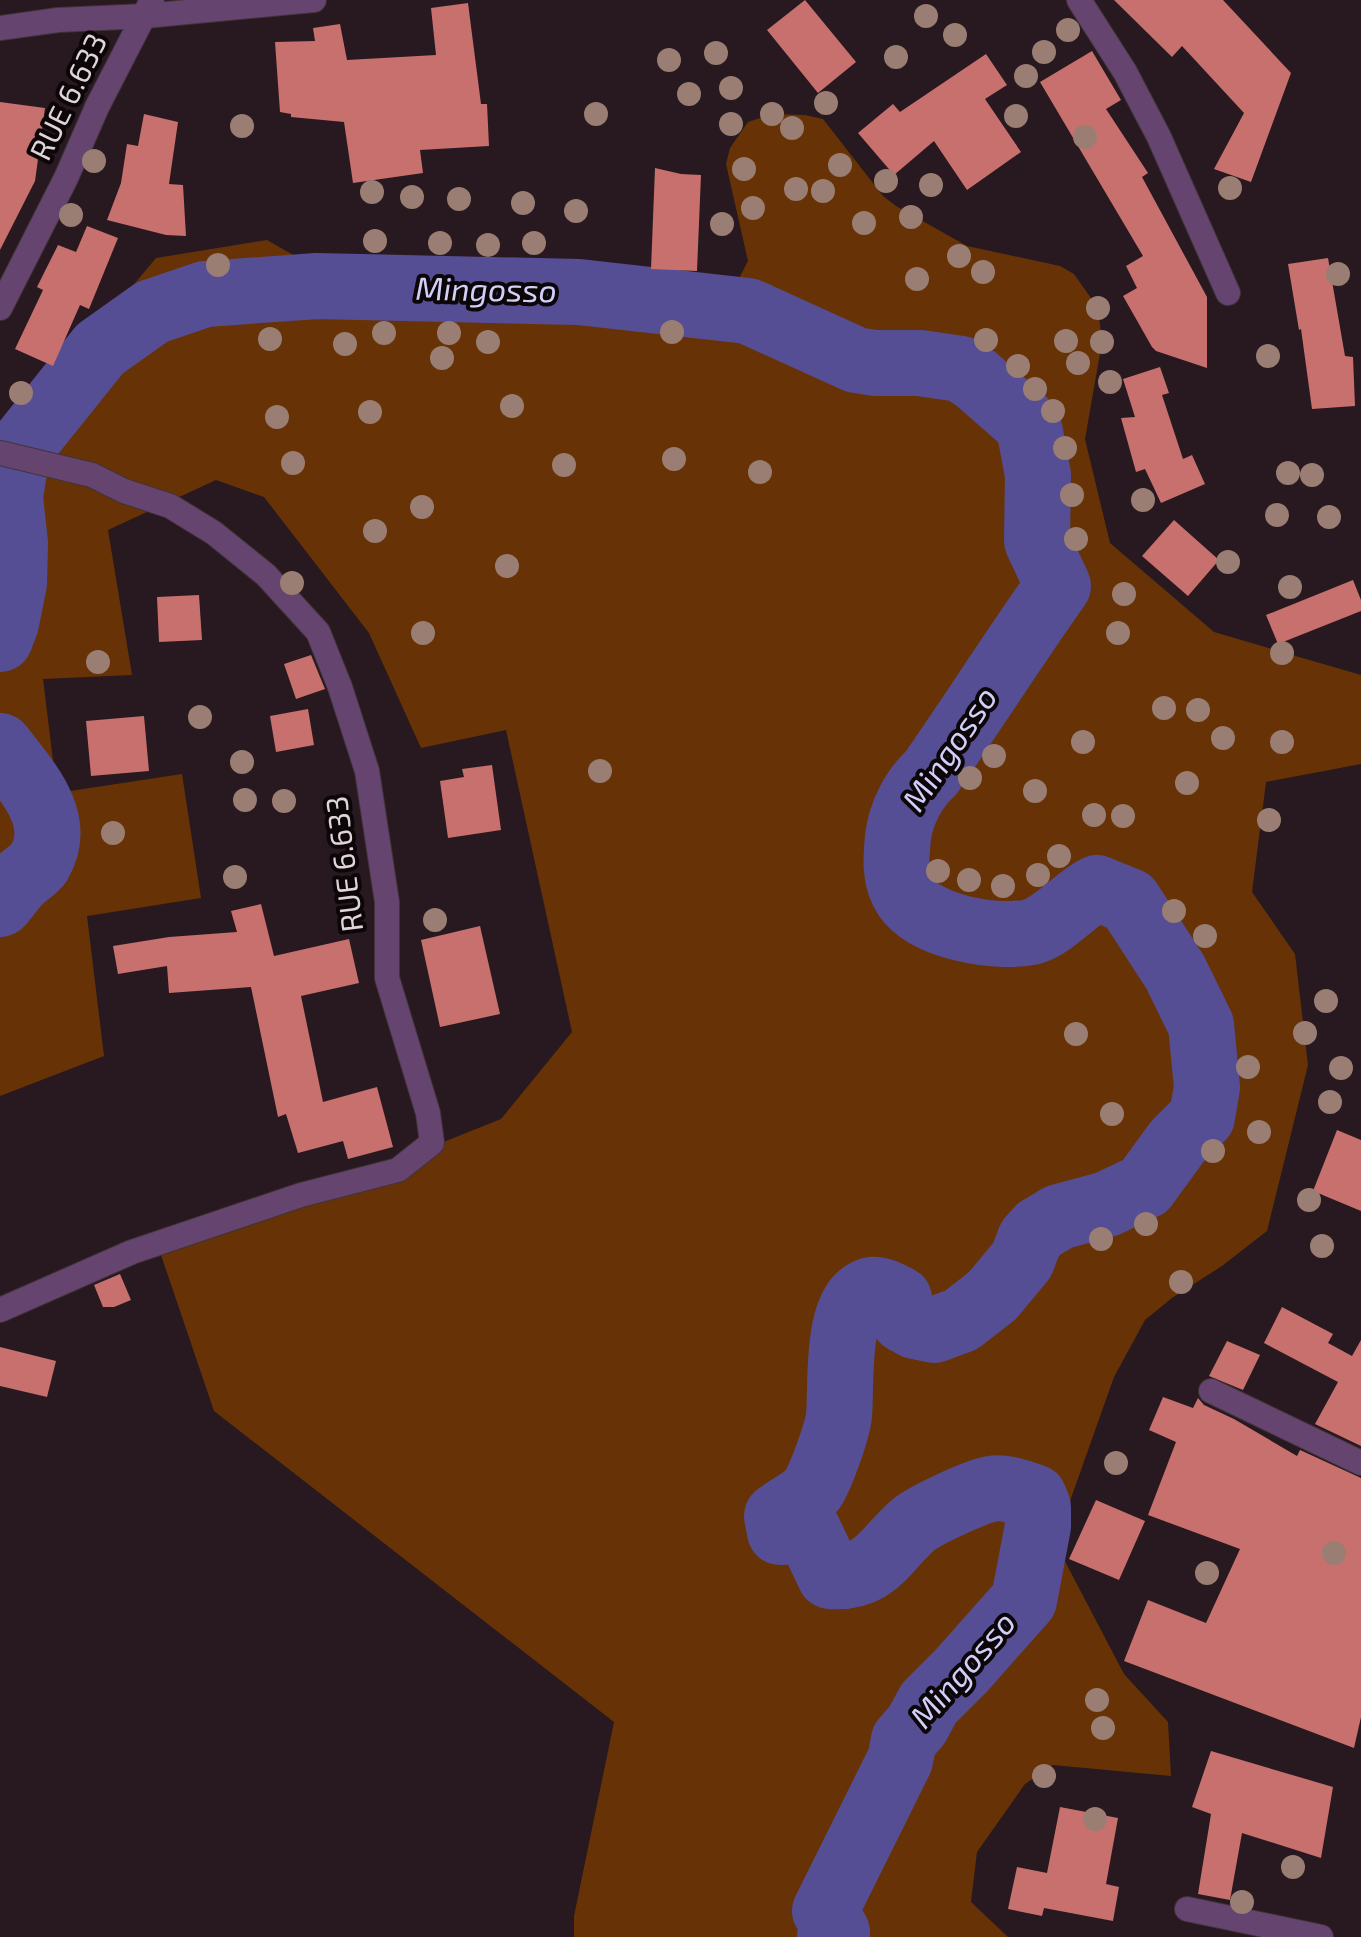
<svg xmlns="http://www.w3.org/2000/svg" width="1361" height="1937" font-family="'Exo 2',sans-serif">
  <style>
    .green { fill: #673306 }
    .lines { fill: none; stroke-linecap: round; stroke-linejoin: round }
    .river { stroke: #564e94; stroke-width: 66 }
    .building { fill: #c7706e }
    .street-casing { stroke: #413339; stroke-width: 26 }
    .street { stroke: #65456f; stroke-width: 24 }
    .tree { fill: #9a7e73 }
    .labels { text-anchor: middle; stroke-width: 8; stroke-linejoin: round; paint-order: stroke }
    .street-label { font-size: 30px; fill: #dfd5d9; stroke: #0c0609 }
    .water-label { font-size: 32px; font-style: italic; fill: #d1cff8; stroke: #0c0609 }
  </style>
  <rect width="100%" height="100%" fill="#27191f"/>
  <!-- green -->
  <path class="green" d="M772,114L805,115L823,119L883,196L896,206L967,246L1060,266L1074,274L1098,308L1102,342L1085,439L1110,543L1214,632L1361,675V764L1266,782L1252,892L1295,954L1308,1065L1267,1231L1222,1266L1172,1298L1145,1320L1114,1377L1059,1532L1058,1548L1124,1674L1168,1722L1171,1776L1053,1765L1025,1784L977,1852L971,1902L1008,1937H574V1916L614,1722L214,1411L161,1255L501,1119L572,1032L506,730L421,748L369,633L264,497L216,480L108,530L132,675L43,679L57,793L182,774L201,898L87,916L104,1056L0,1096V439L4,440L156,258L267,240L309,264L734,288L748,261L726,164L730,148L748,122Z"/>
  <g class="lines">
    <!-- river -->
    <g class="river">
      <path d="M0,639L6,623L14,583L15,543L10,498L14,470L27,440L100,349L152,312L205,294L317,286L579,292L748,311L856,360L875,363H920L961,369L976,379L1024,421L1030,432L1038,475L1037,541L1058,586C1014,648 974,711 931,773C913,789 901,814 898,837C896,858 894,879 906,897C927,928 997,939 1031,932C1054,926 1076,898 1097,888L1129,901L1175,972L1201,1025L1207,1087L1202,1117L1177,1142L1145,1186L1107,1204L1059,1217L1039,1229L1030,1239L1022,1260L992,1296L961,1320L934,1330L915,1326L904,1320L899,1299C891,1295 879,1288 871,1290C834,1300 842,1386 839,1415C838,1429 820,1480 812,1490C804,1500 787,1508 777,1516L780,1532L808,1530L830,1576C875,1579 883,1552 912,1526C923,1516 975,1492 991,1489C1005,1486 1021,1493 1034,1497L1038,1507V1526L1024,1600L962,1670L929,1703L917,1725L904,1740L900,1760L825,1911L837,1932L830,1937"/>
      <path d="M0,746C25,779 65,819 39,863C34,870 26,874 20,880C13,887 7,896 0,904"/>
    </g>
  </g>
  <!-- building -->
  <g class="building">
    <path d="M805,0L856,62L818,93L767,30Z"/>
    <path d="M1114,0H1223L1291,73L1251,182L1214,169L1244,113L1182,46L1172,57Z"/>
    <path d="M468,3L481,104H487L489,146L420,150L423,173L353,183L344,122L291,117V114L280,112L275,42L315,41L313,28L340,24L347,60L436,55L431,8Z"/>
    <path d="M1092,51L1121,100L1106,109L1148,173L1142,177L1207,297V368L1156,351L1152,347L1123,296L1137,288L1126,266L1143,256L1040,82Z"/>
    <path d="M986,54L1007,85L985,99L1021,152L967,190L934,141L894,175L858,133L893,104L900,112Z"/>
    <path d="M0,102L45,108L35,181L0,250Z"/>
    <path d="M144,114L178,122L169,184L183,185L186,236L166,235L107,220L121,183L127,144L138,146Z"/>
    <path d="M655,168L681,174L701,175L697,271L651,269Z"/>
    <path d="M87,226L118,238L89,309L80,305L53,366L15,349L43,290L37,287L58,245L76,252Z"/>
    <path d="M1328,258L1345,356L1353,357L1355,406L1312,409L1301,329L1299,330L1288,264Z"/>
    <path d="M1160,367L1169,393L1162,395L1183,459L1192,455L1205,484L1161,503L1145,469L1136,472L1121,418L1135,417L1123,379Z"/>
    <path d="M1174,520L1219,560L1188,596L1142,556Z"/>
    <path d="M1353,580L1361,600V611L1278,644L1266,615Z"/>
    <path d="M199,595L202,640L159,642L157,597Z"/>
    <path d="M311,655L325,689L296,699L284,664Z"/>
    <path d="M308,709L314,745L276,752L270,716Z"/>
    <path d="M144,716L149,771L91,776L86,721Z"/>
    <path d="M492,765L501,830L448,838L440,781L464,777L462,769Z"/>
    <path d="M261,904L274,956L349,939L359,983L301,996L323,1102L377,1087L393,1147L348,1159L343,1141L298,1153L286,1114L278,1117L251,987L169,993L167,966L118,974L113,946L169,937L237,932L231,911Z"/>
    <path d="M480,926L500,1014L440,1027L421,940Z"/>
    <path d="M1337,1130L1361,1140V1211L1313,1191Z"/>
    <path d="M120,1274L131,1300L114,1307H103L94,1285Z"/>
    <path d="M1282,1307L1333,1334L1328,1343L1352,1356L1361,1340V1446L1315,1424L1338,1382L1264,1343Z"/>
    <path d="M1227,1341L1260,1355L1243,1390L1209,1376Z"/>
    <path d="M0,1347L56,1361L47,1397L0,1386Z"/>
    <path d="M1163,1397L1193,1408L1198,1398L1204,1405L1234,1419L1297,1456L1300,1450L1361,1478V1717L1354,1748L1124,1661L1148,1600L1206,1623L1240,1549L1148,1515L1176,1442L1149,1430Z"/>
    <path d="M1096,1500L1145,1521L1119,1580L1069,1559Z"/>
    <path d="M1211,1751L1333,1787L1321,1858L1242,1833L1230,1900L1198,1894L1211,1814L1192,1807Z"/>
    <path d="M1060,1807L1118,1818L1106,1884L1119,1887L1113,1921L1044,1908L1042,1916L1008,1909L1017,1867L1047,1873Z"/>
  </g>
  <g class="lines">
    <!-- street casing -->
    <g class="street-casing">
      <g id="street">
        <path d="M1079,0L1125,72L1159,137L1228,293"/>
        <path d="M0,28L58,20L145,16L314,0"/>
        <path d="M0,308L66,178L97,107L152,0"/>
        <path d="M0,453L92,475L124,491L170,506L214,533L266,575L318,632L340,687L367,771L387,902V978L428,1113L432,1143L398,1170L301,1195L132,1252L0,1310"/>
        <path d="M1211,1391L1361,1463"/>
        <path d="M1187,1909L1321,1937"/>
      </g>
    </g>
    <!-- street -->
    <use href="#street" class="street"/>
  </g>
  <!-- trees -->
  <g class="tree">
    <circle cx="926" cy="16" r="12"/>
    <circle cx="1068" cy="30" r="12"/>
    <circle cx="955" cy="35" r="12"/>
    <circle cx="1044" cy="52" r="12"/>
    <circle cx="716" cy="53" r="12"/>
    <circle cx="896" cy="57" r="12"/>
    <circle cx="669" cy="60" r="12"/>
    <circle cx="1026" cy="76" r="12"/>
    <circle cx="731" cy="88" r="12"/>
    <circle cx="689" cy="94" r="12"/>
    <circle cx="826" cy="103" r="12"/>
    <circle cx="596" cy="114" r="12"/>
    <circle cx="772" cy="114" r="12"/>
    <circle cx="1016" cy="116" r="12"/>
    <circle cx="731" cy="124" r="12"/>
    <circle cx="242" cy="126" r="12"/>
    <circle cx="792" cy="128" r="12"/>
    <circle cx="1085" cy="137" r="12"/>
    <circle cx="94" cy="161" r="12"/>
    <circle cx="840" cy="165" r="12"/>
    <circle cx="744" cy="169" r="12"/>
    <circle cx="886" cy="181" r="12"/>
    <circle cx="931" cy="185" r="12"/>
    <circle cx="1230" cy="188" r="12"/>
    <circle cx="796" cy="189" r="12"/>
    <circle cx="823" cy="191" r="12"/>
    <circle cx="372" cy="192" r="12"/>
    <circle cx="412" cy="197" r="12"/>
    <circle cx="459" cy="199" r="12"/>
    <circle cx="523" cy="203" r="12"/>
    <circle cx="753" cy="208" r="12"/>
    <circle cx="576" cy="211" r="12"/>
    <circle cx="71" cy="215" r="12"/>
    <circle cx="911" cy="217" r="12"/>
    <circle cx="864" cy="223" r="12"/>
    <circle cx="722" cy="224" r="12"/>
    <circle cx="375" cy="241" r="12"/>
    <circle cx="440" cy="243" r="12"/>
    <circle cx="534" cy="243" r="12"/>
    <circle cx="488" cy="245" r="12"/>
    <circle cx="959" cy="256" r="12"/>
    <circle cx="218" cy="265" r="12"/>
    <circle cx="983" cy="272" r="12"/>
    <circle cx="1338" cy="274" r="12"/>
    <circle cx="917" cy="279" r="12"/>
    <circle cx="1098" cy="308" r="12"/>
    <circle cx="672" cy="332" r="12"/>
    <circle cx="384" cy="333" r="12"/>
    <circle cx="449" cy="333" r="12"/>
    <circle cx="270" cy="339" r="12"/>
    <circle cx="986" cy="340" r="12"/>
    <circle cx="1066" cy="341" r="12"/>
    <circle cx="488" cy="342" r="12"/>
    <circle cx="1102" cy="342" r="12"/>
    <circle cx="345" cy="344" r="12"/>
    <circle cx="1268" cy="356" r="12"/>
    <circle cx="442" cy="358" r="12"/>
    <circle cx="1078" cy="363" r="12"/>
    <circle cx="1018" cy="366" r="12"/>
    <circle cx="1110" cy="382" r="12"/>
    <circle cx="1035" cy="389" r="12"/>
    <circle cx="21" cy="393" r="12"/>
    <circle cx="512" cy="406" r="12"/>
    <circle cx="1053" cy="411" r="12"/>
    <circle cx="370" cy="412" r="12"/>
    <circle cx="277" cy="417" r="12"/>
    <circle cx="1065" cy="448" r="12"/>
    <circle cx="674" cy="459" r="12"/>
    <circle cx="293" cy="463" r="12"/>
    <circle cx="564" cy="465" r="12"/>
    <circle cx="760" cy="472" r="12"/>
    <circle cx="1288" cy="473" r="12"/>
    <circle cx="1312" cy="475" r="12"/>
    <circle cx="1072" cy="495" r="12"/>
    <circle cx="1143" cy="500" r="12"/>
    <circle cx="422" cy="507" r="12"/>
    <circle cx="1277" cy="515" r="12"/>
    <circle cx="1329" cy="517" r="12"/>
    <circle cx="375" cy="531" r="12"/>
    <circle cx="1076" cy="539" r="12"/>
    <circle cx="1228" cy="562" r="12"/>
    <circle cx="507" cy="566" r="12"/>
    <circle cx="292" cy="583" r="12"/>
    <circle cx="1290" cy="587" r="12"/>
    <circle cx="1124" cy="594" r="12"/>
    <circle cx="423" cy="633" r="12"/>
    <circle cx="1118" cy="633" r="12"/>
    <circle cx="1282" cy="653" r="12"/>
    <circle cx="98" cy="662" r="12"/>
    <circle cx="1164" cy="708" r="12"/>
    <circle cx="1198" cy="710" r="12"/>
    <circle cx="200" cy="717" r="12"/>
    <circle cx="1223" cy="738" r="12"/>
    <circle cx="1083" cy="742" r="12"/>
    <circle cx="1282" cy="742" r="12"/>
    <circle cx="994" cy="756" r="12"/>
    <circle cx="242" cy="762" r="12"/>
    <circle cx="600" cy="771" r="12"/>
    <circle cx="970" cy="778" r="12"/>
    <circle cx="1187" cy="783" r="12"/>
    <circle cx="1035" cy="791" r="12"/>
    <circle cx="245" cy="800" r="12"/>
    <circle cx="284" cy="801" r="12"/>
    <circle cx="1094" cy="815" r="12"/>
    <circle cx="1123" cy="816" r="12"/>
    <circle cx="1269" cy="820" r="12"/>
    <circle cx="113" cy="833" r="12"/>
    <circle cx="1059" cy="856" r="12"/>
    <circle cx="938" cy="871" r="12"/>
    <circle cx="1038" cy="875" r="12"/>
    <circle cx="235" cy="877" r="12"/>
    <circle cx="969" cy="880" r="12"/>
    <circle cx="1003" cy="886" r="12"/>
    <circle cx="1174" cy="911" r="12"/>
    <circle cx="435" cy="920" r="12"/>
    <circle cx="1205" cy="936" r="12"/>
    <circle cx="1326" cy="1001" r="12"/>
    <circle cx="1305" cy="1033" r="12"/>
    <circle cx="1076" cy="1034" r="12"/>
    <circle cx="1248" cy="1067" r="12"/>
    <circle cx="1341" cy="1068" r="12"/>
    <circle cx="1330" cy="1102" r="12"/>
    <circle cx="1112" cy="1114" r="12"/>
    <circle cx="1259" cy="1132" r="12"/>
    <circle cx="1213" cy="1151" r="12"/>
    <circle cx="1309" cy="1200" r="12"/>
    <circle cx="1146" cy="1224" r="12"/>
    <circle cx="1101" cy="1239" r="12"/>
    <circle cx="1322" cy="1246" r="12"/>
    <circle cx="1181" cy="1282" r="12"/>
    <circle cx="1116" cy="1463" r="12"/>
    <circle cx="1334" cy="1553" r="12"/>
    <circle cx="1207" cy="1573" r="12"/>
    <circle cx="1097" cy="1700" r="12"/>
    <circle cx="1103" cy="1728" r="12"/>
    <circle cx="1044" cy="1776" r="12"/>
    <circle cx="1095" cy="1819" r="12"/>
    <circle cx="1293" cy="1867" r="12"/>
    <circle cx="1242" cy="1902" r="12"/>
  </g>
  <g class="labels">
    <!-- street labels -->
    <g class="street-label">
      <text transform="translate(69 97) rotate(-64)" y="10">RUE 6.633</text>
      <text transform="translate(345 864) rotate(-97)" y="10">RUE 6.633</text>
    </g>
    <!-- water labels -->
    <g class="water-label">
      <text transform="translate(486 290) rotate(1)" y="11">Mingosso</text>
      <text transform="translate(950 749) rotate(-56)" y="11">Mingosso</text>
      <text transform="translate(963 1670) rotate(-49)" y="11">Mingosso</text>
    </g>
  </g>
</svg>
